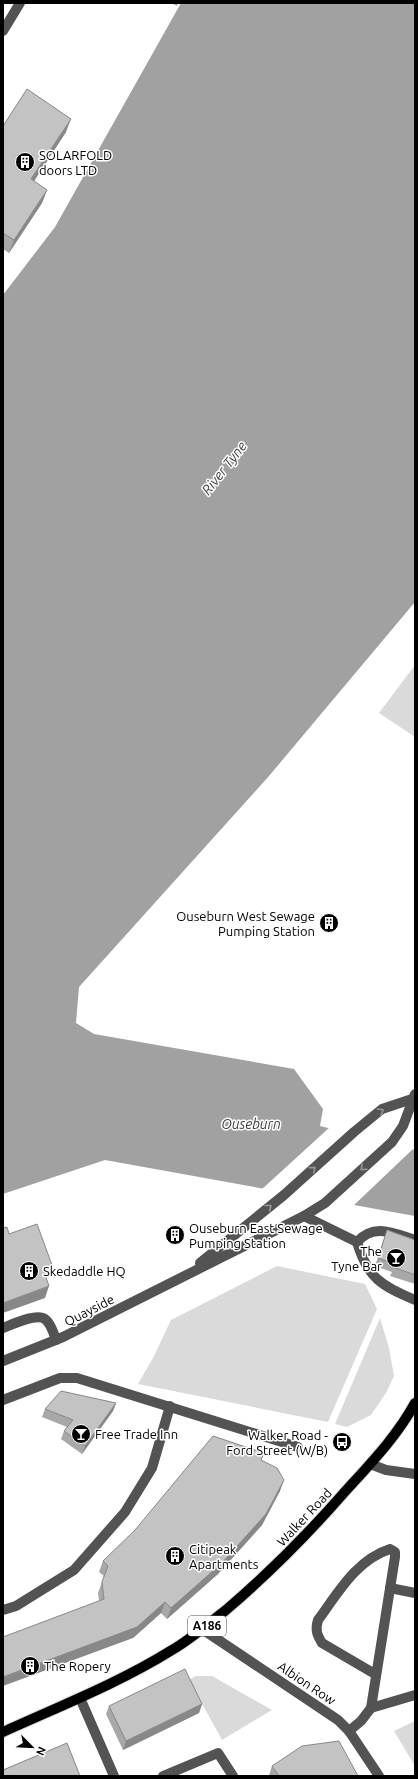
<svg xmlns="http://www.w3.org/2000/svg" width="418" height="1779" font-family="Ubuntu,sans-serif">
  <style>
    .green { fill: #dadada }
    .water { fill: #a1a1a1 }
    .pier { fill: #fff }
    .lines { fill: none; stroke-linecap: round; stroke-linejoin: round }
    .major-casing { stroke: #dbdbdb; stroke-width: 12 }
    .minor { stroke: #535353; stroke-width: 10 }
    .major { stroke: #000; stroke-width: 10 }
    .wall { fill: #a8a8a8 }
    .shaded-wall { fill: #888 }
    .building { fill: #c3c3c3; stroke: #888 }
    .oneway { stroke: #989898 }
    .labels { text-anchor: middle; stroke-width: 3; stroke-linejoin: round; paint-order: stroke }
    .shield { fill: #fff; stroke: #4c4c4c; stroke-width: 1 }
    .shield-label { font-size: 12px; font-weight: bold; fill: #000 }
    .poi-label { font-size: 13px; fill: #000; stroke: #fff; text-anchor: start }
    .street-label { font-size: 13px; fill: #000; stroke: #fff }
    .water-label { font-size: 14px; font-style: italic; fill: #424242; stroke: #fff }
  </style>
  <rect width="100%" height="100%" fill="#fff"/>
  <!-- green -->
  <g class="green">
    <path d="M415,665V737L379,713Z"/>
    <path d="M277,1266L365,1284L377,1309L328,1422L138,1384L153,1358L171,1320Z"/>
    <path d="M380,1318L389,1348L394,1376L386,1393L371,1415L347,1427L335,1424Z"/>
    <path d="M196,1676H212L272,1710L222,1740L189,1680Z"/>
    <path d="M415,1721V1766L394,1731Z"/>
  </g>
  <!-- water -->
  <path class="water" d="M181,3H415V602L269,776L79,987L76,1023L94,1034L294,1069L323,1109L320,1126L415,1150V1216L105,1160L3,1194V295L55,227Z"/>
  <!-- pier -->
  <path class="pier" d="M330,1127L414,1148L352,1207L261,1190Z"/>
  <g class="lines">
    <!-- major casing -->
    <g class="major-casing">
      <path id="major" d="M3,1732C60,1706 119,1683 172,1650C191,1639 208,1624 226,1610C267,1575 306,1536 342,1495C368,1466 396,1438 415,1403"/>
    </g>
    <!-- minor -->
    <g class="minor">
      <path d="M3,31L20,3"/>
      <path d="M304,1216L357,1242C374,1223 393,1233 415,1240"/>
      <path d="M357,1242C368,1279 381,1285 415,1300"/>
      <path d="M200,1263L284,1195L354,1132L382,1109L412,1099"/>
      <path d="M3,1328C13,1324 38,1312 46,1320C51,1324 54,1334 56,1340"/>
      <path d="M3,1361L63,1337L304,1216L325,1203L392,1142L403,1126L415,1094"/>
      <path d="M3,1400L60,1378H77L298,1447"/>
      <path d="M370,1464L386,1470L415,1474"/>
      <path d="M390,1588L415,1593"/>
      <path d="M3,1610L16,1606L74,1570L125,1512L152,1468L170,1406"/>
      <path d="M202,1629L338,1720L349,1731L379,1776"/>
      <path d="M80,1698L114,1776"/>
      <path d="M371,1708L415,1695"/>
      <path d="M349,1731L361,1721L371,1708L395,1557V1552L390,1549C356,1560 338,1593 318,1620C315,1630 317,1635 322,1643L375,1674"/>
      <path d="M163,1776L218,1753L233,1776"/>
    </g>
    <!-- major -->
    <use href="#major" class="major"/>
  </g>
  <!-- wall -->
  <g class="wall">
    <path d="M171,3H178L177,6Z"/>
    <path d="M3,126L66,132L34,181L47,190L42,203L9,253L3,249Z"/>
    <path d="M387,1230L415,1240V1284L390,1276L392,1272L375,1266Z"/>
    <path d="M116,1403L113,1411L82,1454L61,1439L64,1431L67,1427L42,1417L45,1409Z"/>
    <path d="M261,1460L280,1491L262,1525L218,1574L167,1619L161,1613L133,1638L99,1601L98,1593L104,1576L99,1572L103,1561Z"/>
    <path d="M202,1704L199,1713L123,1750L106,1714L109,1706Z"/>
    <path d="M272,1766L358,1776H269V1775Z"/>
  </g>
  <!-- shaded-wall -->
  <g class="shaded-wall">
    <path d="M71,119L66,132L27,192L31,179Z"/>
    <path d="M47,190L42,203L9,253L14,240Z"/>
    <path d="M52,1265L48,1277L39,1281L43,1269Z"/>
    <path d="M49,1286L45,1298L3,1313V1303Z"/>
    <path d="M116,1403L113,1411L82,1454L85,1446Z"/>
    <path d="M284,1480L280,1491L262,1525L218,1574L167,1619L171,1608Z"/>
    <path d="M165,1602L161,1613L133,1638L3,1686V1677Z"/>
    <path d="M202,1704L199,1713L123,1750L126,1741Z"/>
  </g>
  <!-- building -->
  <g class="building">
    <path d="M27,89L71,119L31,179L47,190L14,240L3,233V126Z"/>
    <path d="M37,1224L52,1265L43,1269L49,1286L3,1303V1228L7,1227L9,1234Z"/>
    <path d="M387,1230L415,1240V1275L393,1267L395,1264L378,1258Z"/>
    <path d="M61,1391L116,1403L85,1446L64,1431L73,1420L45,1409Z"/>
    <path d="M213,1436L264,1453L261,1460L277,1468L284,1480L266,1514L222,1563L171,1608L165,1602L137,1627L3,1677V1637L104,1599L102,1582L108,1566L103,1561L135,1530Z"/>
    <path d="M185,1669L202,1704L126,1741L109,1706Z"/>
    <path d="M339,1741L358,1776H279L272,1766L302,1746Z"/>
    <path d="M67,1743L80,1776H3V1770Z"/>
  </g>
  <!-- one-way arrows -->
  <defs><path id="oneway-chevron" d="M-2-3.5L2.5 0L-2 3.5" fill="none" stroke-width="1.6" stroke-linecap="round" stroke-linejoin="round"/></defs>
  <g class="oneway">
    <use href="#oneway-chevron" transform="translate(381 1111) rotate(-31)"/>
    <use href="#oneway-chevron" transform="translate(363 1168) rotate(137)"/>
    <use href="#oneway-chevron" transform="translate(313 1169) rotate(-42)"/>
    <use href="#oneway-chevron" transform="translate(269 1207) rotate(-39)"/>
  </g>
  <!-- icons -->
  <defs>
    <g id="building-disc" transform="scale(1)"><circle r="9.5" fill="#000" stroke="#fff"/><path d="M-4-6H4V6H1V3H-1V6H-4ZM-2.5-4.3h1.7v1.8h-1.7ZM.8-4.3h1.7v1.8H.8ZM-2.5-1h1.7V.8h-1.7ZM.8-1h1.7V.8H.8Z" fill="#fff"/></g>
    <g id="bar-disc" transform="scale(1)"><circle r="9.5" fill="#000" stroke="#fff"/><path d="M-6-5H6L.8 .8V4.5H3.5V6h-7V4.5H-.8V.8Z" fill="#fff"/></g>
    <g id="bus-disc" transform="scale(1)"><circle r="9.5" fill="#000" stroke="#fff"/><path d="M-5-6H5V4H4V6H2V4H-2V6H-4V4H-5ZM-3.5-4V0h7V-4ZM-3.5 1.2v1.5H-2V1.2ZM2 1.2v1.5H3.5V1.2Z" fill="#fff"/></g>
  </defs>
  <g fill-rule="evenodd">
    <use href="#building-disc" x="25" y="162"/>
    <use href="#building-disc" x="329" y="923"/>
    <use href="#building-disc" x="175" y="1235"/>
    <use href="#bar-disc" x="396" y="1258"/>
    <use href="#building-disc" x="29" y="1271"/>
    <use href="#bar-disc" x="81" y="1434"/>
    <use href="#bus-disc" x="342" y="1442"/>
    <use href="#building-disc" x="175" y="1556"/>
    <use href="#building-disc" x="30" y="1666"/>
  </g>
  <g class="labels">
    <!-- shield labels -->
    <rect class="shield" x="188" y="1616" width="38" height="20" rx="3"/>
    <g class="shield-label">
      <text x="207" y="1630">A186</text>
    </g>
    <!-- poi labels -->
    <g class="poi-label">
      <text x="39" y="160">SOLARFOLD<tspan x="39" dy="15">doors LTD</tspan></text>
      <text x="315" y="921" text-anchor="end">Ouseburn West Sewage<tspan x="315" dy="15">Pumping Station</tspan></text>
      <text x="189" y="1233">Ouseburn East Sewage<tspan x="189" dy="15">Pumping Station</tspan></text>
      <text x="382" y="1256" text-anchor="end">The<tspan x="382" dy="15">Tyne Bar</tspan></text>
      <text x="43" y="1276">Skedaddle HQ</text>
      <text x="95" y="1439">Free Trade Inn</text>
      <text x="328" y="1440" text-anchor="end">Walker Road -<tspan x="328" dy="15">Ford Street (W/B)</tspan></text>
      <text x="189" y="1554">Citipeak<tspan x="189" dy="15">Apartments</tspan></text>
      <text x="44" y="1671">The Ropery</text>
    </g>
    <!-- street labels -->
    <g class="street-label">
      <text transform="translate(89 1310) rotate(-27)" y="5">Quayside</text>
      <text transform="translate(304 1517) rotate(-47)" y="5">Walker Road</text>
      <text transform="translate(307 1683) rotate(34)" y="5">Albion Row</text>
    </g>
    <!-- water labels -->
    <g class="water-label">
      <text transform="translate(224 468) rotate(-52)" y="5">River Tyne</text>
      <text x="251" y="1129">Ouseburn</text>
    </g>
  </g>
  <!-- border -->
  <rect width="418" height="1779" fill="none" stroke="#000000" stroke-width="8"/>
  <!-- north arrow -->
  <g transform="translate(32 1747) rotate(114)" stroke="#ffffff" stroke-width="3" paint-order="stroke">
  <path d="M0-3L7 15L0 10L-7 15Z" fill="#000000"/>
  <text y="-6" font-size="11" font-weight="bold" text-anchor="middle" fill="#000000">N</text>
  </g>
</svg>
